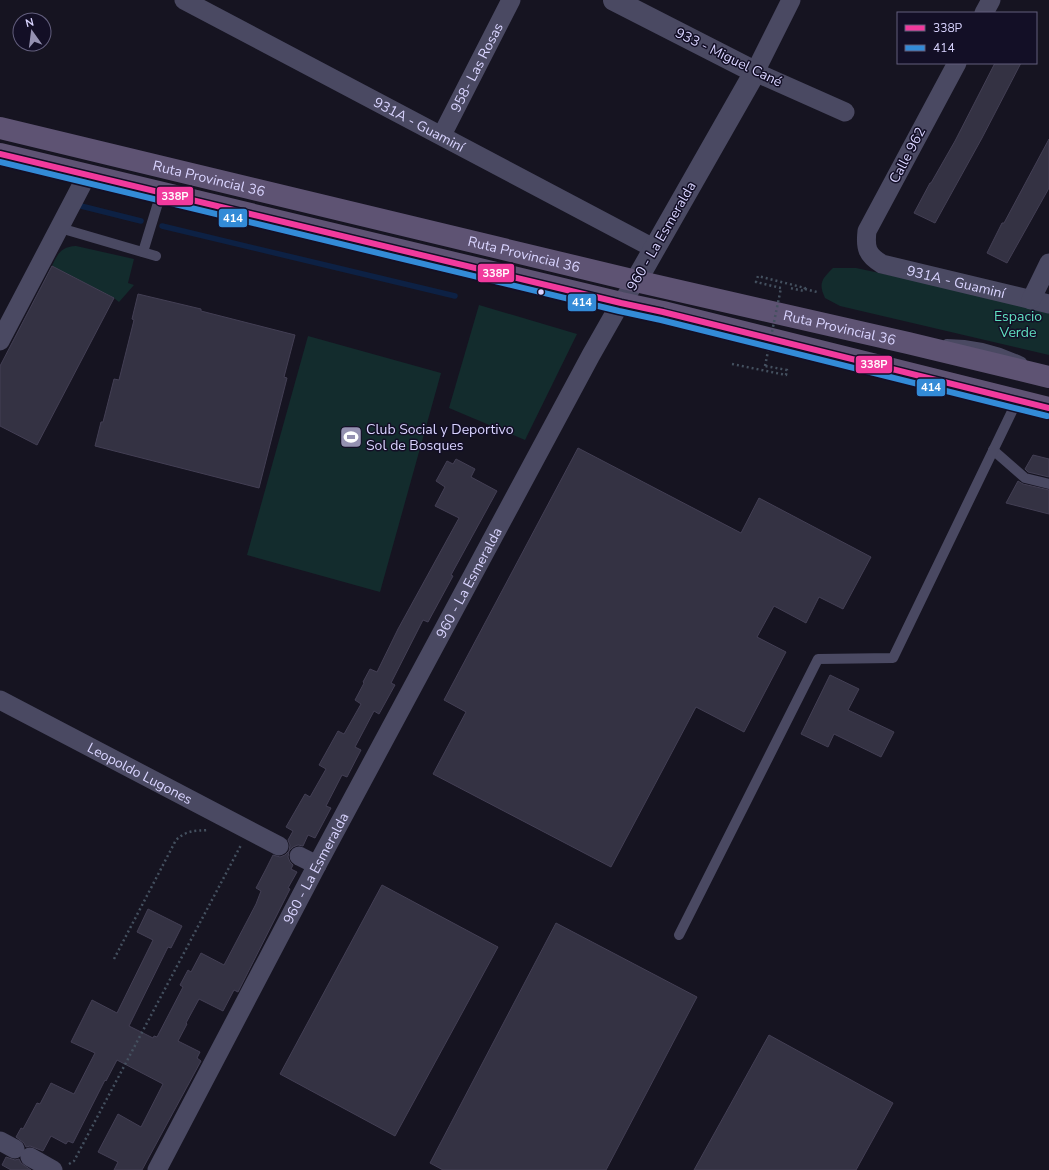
<svg xmlns="http://www.w3.org/2000/svg" width="1049" height="1170" font-family="'Nunito Sans',sans-serif">
  <style>
    .green { fill: #132c2d }
    .lines { fill: none; stroke-linecap: round; stroke-linejoin: round }
    .stream { stroke: #0d2144; stroke-width: 5.5 }
    .building { fill: #343243; stroke: #433f54 }
    .path { stroke: #44505f; stroke-width: 2.5; stroke-dasharray: 2 3; stroke-linecap: butt }
    .service { stroke: #4a4962; stroke-width: 10 }
    .minor { stroke: #4a4962; stroke-width: 19 }
    .tertiary { stroke: #4a4962; stroke-width: 22 }
    .primary { stroke: #5e5373; stroke-width: 22 }
    .path-bridge { stroke: #44505f; stroke-width: 2.5; stroke-dasharray: 2 3; stroke-linecap: butt }
    .bus-1-casing { stroke: #130f26; stroke-width: 9 }
    .bus-2-casing { stroke: #130f26; stroke-width: 9 }
    .bus-1 { stroke: #f13a9d; stroke-width: 6 }
    .bus-2 { stroke: #338bd7; stroke-width: 6 }
    .bus-dot { fill: #d9d4ff; stroke: #130f26; stroke-width: 1.5 }
    .labels { text-anchor: middle; stroke-width: 3; stroke-linejoin: round; paint-order: stroke }
    .street-label { font-size: 14px; fill: #d9d4ff; stroke: #130f26 }
    .park-label { font-size: 14px; fill: #5fe0c0; stroke: #130f26 }
    .poi-label { font-size: 14px; fill: #d9d4ff; stroke: #130f26; text-anchor: start }
    .line-badge { stroke: #130f26; stroke-width: 1.5 }
    .badge-label { font-size: 11px; text-anchor: middle; font-weight: bold; fill: #fff }
  </style>
  <rect width="100%" height="100%" fill="#161421"/>
  <!-- green -->
  <g class="green">
    <path d="M76,246L134,259L128,283L134,285L119,302L114,298L52,266C58,253 61,247 76,246Z"/>
    <path d="M833,268H856L1049,309V355L840,306L825,298C818,283 822,279 833,268Z"/>
    <path d="M479,305L577,334L525,440L449,408Z"/>
    <path d="M308,336L441,373L380,592L247,555Z"/>
  </g>
  <g class="lines">
    <!-- stream -->
    <g class="stream">
      <path d="M77,205L141,221"/>
      <path d="M162,226L455,296"/>
    </g>
  </g>
  <!-- building -->
  <g class="building">
    <path d="M995,63H1021L982,138L935,223L914,213L930,183H931L955,141Z"/>
    <path d="M1049,139V188L1007,263L987,253L1002,223H1004Z"/>
    <path d="M52,266L114,298L37,445L0,426V366Z"/>
    <path d="M138,294L201,309V311L295,335L284,377L287,378L259,488L95,446L101,422H103L114,379L119,380L134,320L132,319Z"/>
    <path d="M578,448L741,533L759,498L871,557L843,609L819,597L806,623L774,606L757,637L786,652L744,732L696,707L611,867L433,774L466,712L444,700Z"/>
    <path d="M1033,455L1049,459V477L1028,472L1025,469Z"/>
    <path d="M456,459L475,469L471,477L497,491L451,575L453,576L428,622L423,620L391,683L395,685L379,714L374,711L355,747L361,750L347,777L342,775L326,806L331,808L315,838L308,835L303,846L298,845L293,847L289,851L288,857L290,862L293,865L291,869L297,872L288,888L290,889L238,992L234,990L223,1011L199,999L186,1023L187,1024L178,1041L200,1052L197,1058L201,1061L142,1170H114L118,1162L98,1152L118,1114L141,1127L163,1084L117,1060L106,1081L105,1080L73,1143L68,1141L66,1144L51,1136L43,1151L30,1146L26,1147L24,1143L16,1137L21,1128L23,1129L37,1103L40,1104L51,1083L74,1094L95,1053L71,1042L92,1000L117,1013L153,940L137,932L148,909L182,926L171,948L168,947L129,1026L153,1038L154,1036L157,1037L183,987L180,985L188,970L191,972L201,953L224,965L256,904L261,891L256,888L266,869L273,855L280,857L285,855L289,851L290,845L288,840L293,831L286,827L305,794L310,797L326,769L319,765L338,731L344,734L361,704L355,700L364,683L363,682L370,669L377,672L398,629L459,518L435,506L445,487L436,481L447,461L453,464Z"/>
    <path d="M1018,481L1023,484L1049,490V514L1006,503Z"/>
    <path d="M830,675L859,689L848,710L894,732L881,757L834,734L828,747L801,734Z"/>
    <path d="M382,885L498,947L395,1136L280,1074Z"/>
    <path d="M556,923L697,997L606,1170H443L430,1163Z"/>
    <path d="M769,1035L893,1103L856,1170H694Z"/>
    <path d="M6,1157L15,1160L19,1159L21,1163L31,1170H11L2,1165Z"/>
  </g>
  <g class="lines">
    <!-- path -->
    <g class="path">
      <path d="M781,288L756,282L758,276L805,288L804,291L790,288"/>
      <path d="M805,289L817,292"/>
      <path d="M732,364L786,375L787,370L765,366"/>
      <path d="M114,959L176,840C187,830 194,831 209,830"/>
      <path d="M69,1164L74,1161L241,845"/>
    </g>
    <!-- service -->
    <g class="service">
      <path d="M60,228L156,256"/>
      <path d="M143,252L161,193"/>
      <path d="M947,344C972,344 999,351 1022,362"/>
      <path d="M993,450L1025,478L1049,484"/>
      <path d="M679,935L818,659L893,658L1017,401"/>
    </g>
    <!-- minor -->
    <g class="minor">
      <path id="s1" d="M184,0L655,249"/>
      <path d="M791,0L755,72L845,112"/>
      <path d="M984,13L991,0"/>
      <path id="s2" d="M957,63L867,231C865,248 867,255 882,264L1049,304"/>
      <path id="s3" d="M442,135L511,0"/>
      <path d="M1031,300L1049,263"/>
      <path d="M0,341L87,175"/>
      <path id="s4" d="M0,700L279,846"/>
      <path d="M299,856L317,865"/>
      <path d="M0,1141L15,1149"/>
      <path d="M30,1157L53,1170"/>
      <path id="s5" d="M157,1170L317,865L591,355L616,311L636,281"/>
    </g>
    <!-- tertiary -->
    <path class="tertiary" d="M614,0L755,72L636,281"/>
    <!-- primary -->
    <g class="primary">
      <path id="s6" d="M0,128L636,281L908,343L1049,377"/>
      <path d="M0,154L621,303L663,312L1049,408"/>
    </g>
    <!-- path-bridge -->
    <path class="path-bridge" d="M765,366L781,288"/>
    <!-- bus-1 casing -->
    <g class="bus-1-casing">
      <path id="bus-1" d="M0,154L621,303L663,312L1049,408"/>
    </g>
    <!-- bus-2 casing -->
    <g class="bus-2-casing">
      <path id="bus-2" d="M0,162L619,311L661,320L1047,416"/>
    </g>
    <!-- bus-1 -->
    <use href="#bus-1" class="bus-1"/>
    <!-- bus-2 -->
    <use href="#bus-2" class="bus-2"/>
  </g>
  <!-- icons -->
  <defs>
    <g id="stadium-square" transform="scale(1.15)"><rect x="-9" y="-9" width="18" height="18" rx="4" fill="#9591b1" stroke="#130f26"/><path d="M0-5a6.5 5 0 1 0 0 10a6.5 5 0 1 0 0-10ZM-3.5-1.8h7v3.6h-7Z" fill="#fff"/></g>
  </defs>
  <g fill-rule="evenodd">
    <use href="#stadium-square" x="351" y="437"/>
  </g>
  <!-- markers -->
  <circle class="bus-dot" cx="541" cy="292" r="3.5"/>
  <g class="labels">
    <!-- street labels -->
    <g class="street-label">
      <text transform="translate(729 57) rotate(26)" y="5">933 - Miguel Cané</text>
      <text dy="5" stroke="none"><textPath href="#s3" startOffset="76">958- Las Rosas</textPath></text>
      <text dy="5" stroke="none"><textPath href="#s1" startOffset="266">931A - Guaminí</textPath></text>
      <text transform="translate(907 155) rotate(-62)" y="5">Calle 962</text>
      <text dy="5" stroke="none"><textPath href="#s6" startOffset="215">Ruta Provincial 36</textPath></text>
      <text transform="translate(661 236) rotate(-60)" y="5">960 - La Esmeralda</text>
      <text dy="5" stroke="none"><textPath href="#s6" startOffset="539">Ruta Provincial 36</textPath></text>
      <text dy="5" stroke="none"><textPath href="#s2" startOffset="306">931A - Guaminí</textPath></text>
      <text dy="5" stroke="none"><textPath href="#s6" startOffset="863">Ruta Provincial 36</textPath></text>
      <text dy="5" stroke="none"><textPath href="#s5" startOffset="665">960 - La Esmeralda</textPath></text>
      <text dy="5" stroke="none"><textPath href="#s4" startOffset="158">Leopoldo Lugones</textPath></text>
      <text dy="5" stroke="none"><textPath href="#s5" startOffset="341">960 - La Esmeralda</textPath></text>
    </g>
    <!-- park labels -->
    <g class="park-label">
      <text x="1018" y="321">Espacio<tspan x="1018" dy="16">Verde</tspan></text>
    </g>
    <!-- poi labels -->
    <g class="poi-label">
      <text x="366" y="434">Club Social y Deportivo<tspan x="366" dy="16">Sol de Bosques</tspan></text>
    </g>
  </g>
  <g class="line-badge">
    <rect x="156" y="186" width="38" height="20" rx="4" fill="#f13a9d"/>
    <rect x="218" y="208" width="30" height="20" rx="4" fill="#338bd7"/>
    <rect x="477" y="263" width="38" height="20" rx="4" fill="#f13a9d"/>
    <rect x="567" y="293" width="30" height="19" rx="4" fill="#338bd7"/>
    <rect x="855" y="355" width="38" height="19" rx="4" fill="#f13a9d"/>
    <rect x="916" y="378" width="30" height="19" rx="4" fill="#338bd7"/>
  </g>
  <g class="badge-label">
    <text x="175" y="200">338P</text>
    <text x="233" y="222">414</text>
    <text x="496" y="277">338P</text>
    <text x="582" y="306">414</text>
    <text x="874" y="368">338P</text>
    <text x="931" y="391">414</text>
  </g>
  <!-- legend -->
  <rect x="897" y="12" width="140" height="52" fill="#130f26" stroke="#625e7d"/>
  <rect x="905" y="25" width="20" height="6" fill="#f13a9d" stroke="#625e7d"/>
  <text x="933" y="32" font-size="12" fill="#d9d4ff">338P</text>
  <rect x="905" y="45" width="20" height="6" fill="#338bd7" stroke="#625e7d"/>
  <text x="933" y="52" font-size="12" fill="#d9d4ff">414</text>
  <!-- north arrow -->
  <g transform="translate(32 32) rotate(346)"><circle r="19" fill="#130f26" stroke="#625e7d"/>
  <path d="M0-3L7 15L0 10L-7 15Z" fill="#9591b1"/>
  <text y="-6" font-size="11" font-weight="bold" text-anchor="middle" fill="#d9d4ff">N</text>
  </g>
</svg>
